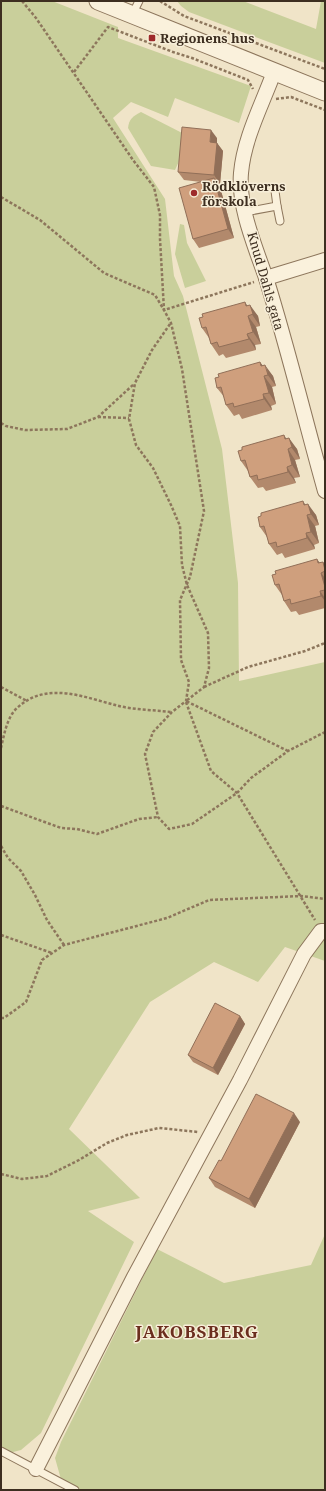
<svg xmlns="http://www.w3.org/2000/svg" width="326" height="1491" font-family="'Noto Serif',serif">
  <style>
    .green { fill: #c9cf9b }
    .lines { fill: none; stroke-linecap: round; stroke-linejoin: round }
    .service-casing { stroke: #8d765c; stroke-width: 9 }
    .minor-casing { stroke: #8d765c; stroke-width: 16 }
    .tertiary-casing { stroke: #8d765c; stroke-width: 19 }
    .path { stroke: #8d765c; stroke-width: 2.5; stroke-dasharray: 3 2; stroke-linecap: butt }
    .service { stroke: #faf1dc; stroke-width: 7 }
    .minor { stroke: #faf1dc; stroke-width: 14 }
    .tertiary { stroke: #faf1dc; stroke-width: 17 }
    .wall { fill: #b2896c }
    .shaded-wall { fill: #916f58 }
    .building { fill: #cf9f7d; stroke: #916f58 }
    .poi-dot { fill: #9e2a2b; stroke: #f7eed8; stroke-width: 1.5 }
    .labels { text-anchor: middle; stroke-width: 3; stroke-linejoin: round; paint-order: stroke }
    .poi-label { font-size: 13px; font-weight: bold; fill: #3d2e20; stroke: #f7eed8; text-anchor: start }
    .street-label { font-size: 13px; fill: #3d2e20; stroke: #f7eed8 }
    .district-label { font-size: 17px; font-weight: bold; letter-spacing: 1px; fill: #6b2e1e; stroke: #f7eed8 }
  </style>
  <rect width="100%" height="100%" fill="#f0e4c8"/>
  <!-- green -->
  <g class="green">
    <path d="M1,1H52L118,27V38L251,86L239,123L175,98L168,117L131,102L113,118L165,199L174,276L183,296L222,449L238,583L239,681L325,662V961L285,947L258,982L214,962L150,1002L69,1129L140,1198L88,1211L134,1242L41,1433L21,1450L5,1454L1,1451Z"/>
    <path d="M177,1H243L316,29L321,1H325V63L189,12L181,6Z"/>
    <path d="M141,112L190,137L175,170L151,166L128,128C129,119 133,116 141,112Z"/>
    <path d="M180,224L184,225L187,243L206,281L185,288L175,254Z"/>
    <path d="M325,1234V1490H75L62,1483L55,1458L61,1442L157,1249L224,1283L311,1265Z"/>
  </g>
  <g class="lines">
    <!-- service casing -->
    <g class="service-casing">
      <g id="service">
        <path d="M132,15L139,1"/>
        <path d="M277,206L280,221"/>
        <path d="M245,212L277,206L275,191"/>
        <path d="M1,1451L75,1490"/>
      </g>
    </g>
    <!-- minor casing -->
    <g class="minor-casing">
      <g id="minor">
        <path d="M274,72C262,105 244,138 241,173C238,207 255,246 266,278C288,348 305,420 325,491"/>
        <path d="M266,278L325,260"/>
        <path d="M36,1469L134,1277L240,1080L304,954L321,931H325"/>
      </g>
    </g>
    <!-- tertiary casing -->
    <g class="tertiary-casing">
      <path id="tertiary" d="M98,1L325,92"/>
    </g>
    <!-- path -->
    <g class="path">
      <path d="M22,1L36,18L133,160L154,187L160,215V239L164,310L254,282"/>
      <path d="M160,1L184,16L325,69"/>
      <path d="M74,72L108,27L173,52L192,58L248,80L253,89"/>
      <path d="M276,99L291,97L325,110"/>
      <path d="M1,197L40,220L104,273L155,295L164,310L171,323L182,369L204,511L190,577L180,600L181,660L189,682L186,701L172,712L153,732L145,754L158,817L169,829L192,824L237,793L251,778L288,751L325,732"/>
      <path d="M170,324L152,350L135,383L129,419L136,445L153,468L171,505L180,526L182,565L187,585L208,633L209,668L204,687L186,701L288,751"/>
      <path d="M98,417L129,418"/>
      <path d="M1,423L6,426L25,430L67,429L98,417L134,384"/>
      <path d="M1,687L27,701"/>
      <path d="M204,687L248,667L305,651L325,643"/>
      <path d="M186,702L211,771L237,793L315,920"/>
      <path d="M1,748C4,735 7,717 17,708C47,680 86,698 119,706C136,710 154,710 171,712"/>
      <path d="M1,806L61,828L77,829L97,834L139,819L158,817"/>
      <path d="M1,846L8,858L21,871L35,895L47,920L64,945"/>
      <path d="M1,935L52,953"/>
      <path d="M1,1018H4L26,1002L42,960L64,945L167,918L209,900L301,896L325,899"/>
      <path d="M1,1174L22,1179L47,1176L79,1160L107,1143L127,1135L159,1128L198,1132"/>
    </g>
    <!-- service -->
    <use href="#service" class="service"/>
    <!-- minor -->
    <use href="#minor" class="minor"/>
    <!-- tertiary -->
    <use href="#tertiary" class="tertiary"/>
  </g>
  <!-- wall -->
  <g class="wall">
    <path d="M217,138V143L223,151L220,184L218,183L220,187L234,238L199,248L193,239L201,182L184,180L178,172Z"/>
    <path d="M247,306L258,316L260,326L256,327L261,344L255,345L256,350L226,358L223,354L219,356L211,344L209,338L202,328Z"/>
    <path d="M260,362L263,366L273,376L276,386L272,387L276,404L271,406L272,410L242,419L239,414L234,416L226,405L225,398L217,388Z"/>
    <path d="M286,439L297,449L300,459L295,460L300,477L294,478L296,483L266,491L263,487L258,488L250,477L248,471L241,461Z"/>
    <path d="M305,505L316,515L319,525L315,526L319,543L314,545L315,549L285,558L282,553L277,555L269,544L267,537L260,527Z"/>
    <path d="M323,562L325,565V608L299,615L296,611L291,612L284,601L282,595L275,585L320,563Z"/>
    <path d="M240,1016L245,1024L218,1075L193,1062L188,1055Z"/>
    <path d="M300,1122L255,1208L215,1187L209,1178L221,1161Z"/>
  </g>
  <!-- shaded-wall -->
  <g class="shaded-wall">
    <path d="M211,130L217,138V143L223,151L220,184L214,175L210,142Z"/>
    <path d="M214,178L220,187L234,238L228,229Z"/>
    <path d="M245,302L252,313L250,305L258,316L260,326L246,306Z"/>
    <path d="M248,316L256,327L261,344L253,332Z"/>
    <path d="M247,334L255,345L256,350L249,339Z"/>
    <path d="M260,362L268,373L265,365L273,376L276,386L261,366Z"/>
    <path d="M264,376L272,387L276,404L269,393Z"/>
    <path d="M263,394L271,406L272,410L264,399Z"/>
    <path d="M284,435L291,446L289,438L297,449L300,459L285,439Z"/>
    <path d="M288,449L295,460L300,477L292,465Z"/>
    <path d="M287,467L294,478L296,483L288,472Z"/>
    <path d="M303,501L310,512L308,504L316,515L319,525L304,505Z"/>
    <path d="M307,515L315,526L319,543L311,532Z"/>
    <path d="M306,533L314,545L315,549L307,538Z"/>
    <path d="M317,559L325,570L323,562L325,565V571L318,563Z"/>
    <path d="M321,573L325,578V587Z"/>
    <path d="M320,591L325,598V601L321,596Z"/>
    <path d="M240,1016L245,1024L218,1075L213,1068Z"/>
    <path d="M294,1113L300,1122L255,1208L249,1199Z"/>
  </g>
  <!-- building -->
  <g class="building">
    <path d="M182,127L211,130L210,142L217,143L214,175L178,172Z"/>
    <path d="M214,178L228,229L193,239L179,188Z"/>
    <path d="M245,302L246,306L250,305L253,314L248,316L253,332L247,334L249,339L219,347L217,342L211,344L206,327L202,328L199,318L203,317L202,314Z"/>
    <path d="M260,362L261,366L265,365L268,375L264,376L269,393L263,394L264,399L234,407L233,403L226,405L221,387L217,388L215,378L219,377L218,374Z"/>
    <path d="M284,435L285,439L289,438L292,447L288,449L292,465L287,467L288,472L258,480L257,475L250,477L245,460L241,461L238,451L242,450V447Z"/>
    <path d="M303,501L304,505L308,504L311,514L307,515L311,532L306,533L307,538L277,547L276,542L269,544L264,526L260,527L258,517L261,516V513Z"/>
    <path d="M317,559L318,563L323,562L325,570V571L321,573L325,587V590L320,591L321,596L291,604L290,599L284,601L279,584L275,585L272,575L276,574L275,571Z"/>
    <path d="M215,1003L240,1016L213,1068L188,1055Z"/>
    <path d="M256,1094L294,1113L249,1199L209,1178L219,1160L221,1161Z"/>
  </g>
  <!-- markers -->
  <g class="poi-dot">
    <rect x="148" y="34" width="8" height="8" rx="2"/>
    <circle cx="194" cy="193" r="4"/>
  </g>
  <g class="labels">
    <!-- poi labels -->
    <g class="poi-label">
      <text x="160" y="43">Regionens hus</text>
      <text x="202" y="191">Rödklöverns<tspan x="202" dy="15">förskola</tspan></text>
    </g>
    <!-- street labels -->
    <g class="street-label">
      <text transform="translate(266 281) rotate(74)" y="5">Knud Dahls gata</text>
    </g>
    <!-- district labels -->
    <g class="district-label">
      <text x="197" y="1338">JAKOBSBERG</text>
    </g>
  </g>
  <!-- border -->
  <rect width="326" height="1491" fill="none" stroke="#3d2e20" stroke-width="4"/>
</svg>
